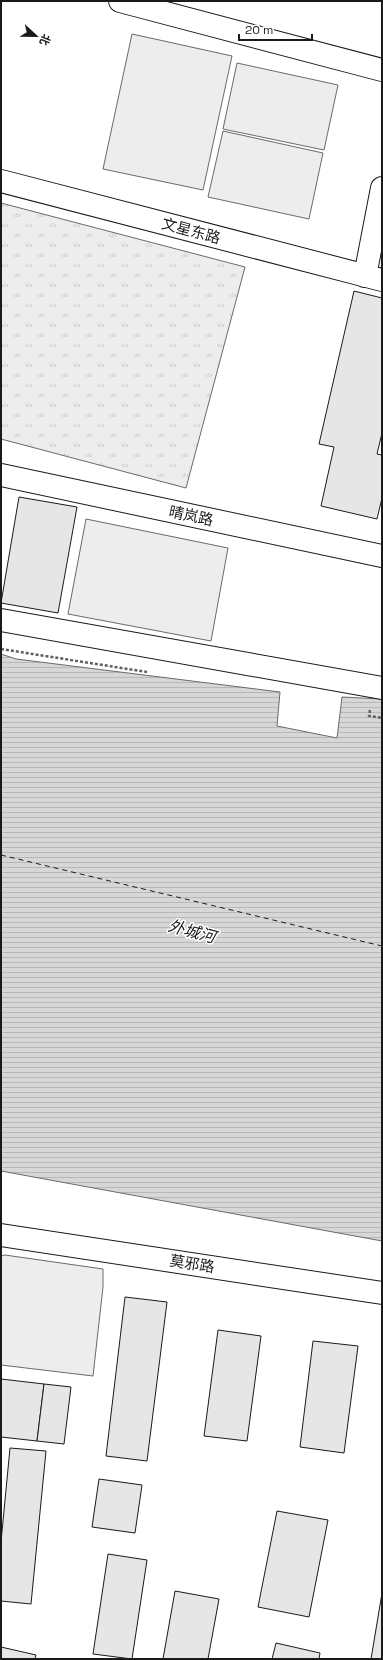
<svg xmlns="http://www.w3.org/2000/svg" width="383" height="1660" font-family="'Space Grotesk','Noto Sans SC',sans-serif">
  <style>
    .grass { fill: url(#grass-tufts); stroke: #6a6a6a }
    .built { fill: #ededed; stroke: #6a6a6a }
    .water { fill: url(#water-rules); stroke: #6a6a6a }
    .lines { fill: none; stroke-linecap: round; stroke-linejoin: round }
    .ferry { stroke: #1a1a1a; stroke-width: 1; stroke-dasharray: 5 4; stroke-linecap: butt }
    .building { fill: #e6e6e6; stroke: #1a1a1a }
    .minor-casing { stroke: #1a1a1a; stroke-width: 24 }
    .major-casing { stroke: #1a1a1a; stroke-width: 24 }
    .path { stroke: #5f5f5f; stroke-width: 2.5; stroke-dasharray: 3 2; stroke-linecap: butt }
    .minor { stroke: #fff; stroke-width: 22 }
    .major { stroke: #fff; stroke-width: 22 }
    .labels { text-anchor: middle; stroke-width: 3; stroke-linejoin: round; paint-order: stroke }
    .street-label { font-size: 15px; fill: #1a1a1a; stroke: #fff }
    .water-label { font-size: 16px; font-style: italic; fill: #1a1a1a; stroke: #fff }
  </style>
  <defs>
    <pattern id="grass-tufts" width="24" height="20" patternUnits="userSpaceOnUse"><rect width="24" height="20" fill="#ededed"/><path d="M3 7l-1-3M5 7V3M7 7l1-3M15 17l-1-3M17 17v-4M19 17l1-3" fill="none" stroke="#cbcbcb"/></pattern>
    <pattern id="water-rules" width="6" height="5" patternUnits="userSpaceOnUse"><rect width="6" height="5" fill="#d7d7d7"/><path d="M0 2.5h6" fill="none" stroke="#b8b8b8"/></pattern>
  </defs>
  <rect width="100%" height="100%" fill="#fff"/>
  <!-- grass -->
  <path class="grass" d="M1,203L245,267L186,488L1,439Z"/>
  <!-- built -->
  <g class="built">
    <path d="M132,34L232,56L203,190L103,169Z"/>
    <path d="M237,63L338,85L324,150L223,129Z"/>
    <path d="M223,131L323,153L309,219L208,197Z"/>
    <path d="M86,519L228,548L211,641L68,614Z"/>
    <path d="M5,1255L103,1269V1287L93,1376L1,1365V1256Z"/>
  </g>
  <!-- water -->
  <path class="water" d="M1,654L16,659L280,692L277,726L337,738L342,697L382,699V1241L1,1171Z"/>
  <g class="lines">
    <!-- ferry -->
    <path class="ferry" d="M1,855L382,946"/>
  </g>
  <!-- building -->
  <g class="building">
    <path d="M354,291L382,298V433L377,454L382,455V498L377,519L321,506L334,447L319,444Z"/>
    <path d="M19,497L77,507L58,613L1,603Z"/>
    <path d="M125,1297L167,1302L147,1461L106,1456Z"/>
    <path d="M218,1330L261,1336L247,1441L204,1436Z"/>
    <path d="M313,1341L358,1346L344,1453L300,1447Z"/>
    <path d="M1,1379L44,1384L37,1441L1,1437Z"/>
    <path d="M44,1384L71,1387L64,1444L37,1441Z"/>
    <path d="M10,1448L46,1451L31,1604L1,1601V1542Z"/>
    <path d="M99,1479L142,1485L135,1533L92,1527Z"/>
    <path d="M277,1511L328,1520L309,1617L258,1607Z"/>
    <path d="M108,1554L147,1560L132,1659L93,1654Z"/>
    <path d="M175,1591L219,1599L208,1659H163Z"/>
    <path d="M382,1593V1659H371Z"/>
    <path d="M276,1643L320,1653L319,1659H272Z"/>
    <path d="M1,1647L36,1655L35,1659H1Z"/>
  </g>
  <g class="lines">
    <!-- minor casing -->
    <g class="minor-casing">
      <g id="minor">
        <path d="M120,1L382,70"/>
        <path d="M1,181L382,280"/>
        <path d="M365,276L382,188"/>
        <path d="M1,475L382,556"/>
        <path d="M1,620L382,688"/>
      </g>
    </g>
    <!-- major casing -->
    <g class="major-casing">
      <path id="major" d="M1,1235L382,1293"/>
    </g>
    <!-- path -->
    <g class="path">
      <path d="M1,649L147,672"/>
      <path d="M370,710L369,716L382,718"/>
    </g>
    <!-- minor -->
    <use href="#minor" class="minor"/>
    <!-- major -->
    <use href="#major" class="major"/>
  </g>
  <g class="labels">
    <!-- street labels -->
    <g class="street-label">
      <text transform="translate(191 231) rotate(15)" y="5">文星东路</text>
      <text transform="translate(191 516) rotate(12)" y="5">晴岚路</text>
      <text transform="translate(192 1264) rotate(9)" y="5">莫邪路</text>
    </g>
    <!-- water labels -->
    <g class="water-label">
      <text transform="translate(192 931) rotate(15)" y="6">外城河</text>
    </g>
  </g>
  <!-- border -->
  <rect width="383" height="1660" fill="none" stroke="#1a1a1a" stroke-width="4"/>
  <!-- north arrow -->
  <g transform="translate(36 36) rotate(112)" stroke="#ffffff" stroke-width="3" paint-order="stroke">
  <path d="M0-3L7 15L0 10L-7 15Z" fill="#1a1a1a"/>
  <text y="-6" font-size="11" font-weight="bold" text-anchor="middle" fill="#1a1a1a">北</text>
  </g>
  <!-- scale -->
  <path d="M239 34v6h73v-6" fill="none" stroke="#1a1a1a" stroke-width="2"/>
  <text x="245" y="34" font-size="12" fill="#1a1a1a" stroke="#ffffff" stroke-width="3" paint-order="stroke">20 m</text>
</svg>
